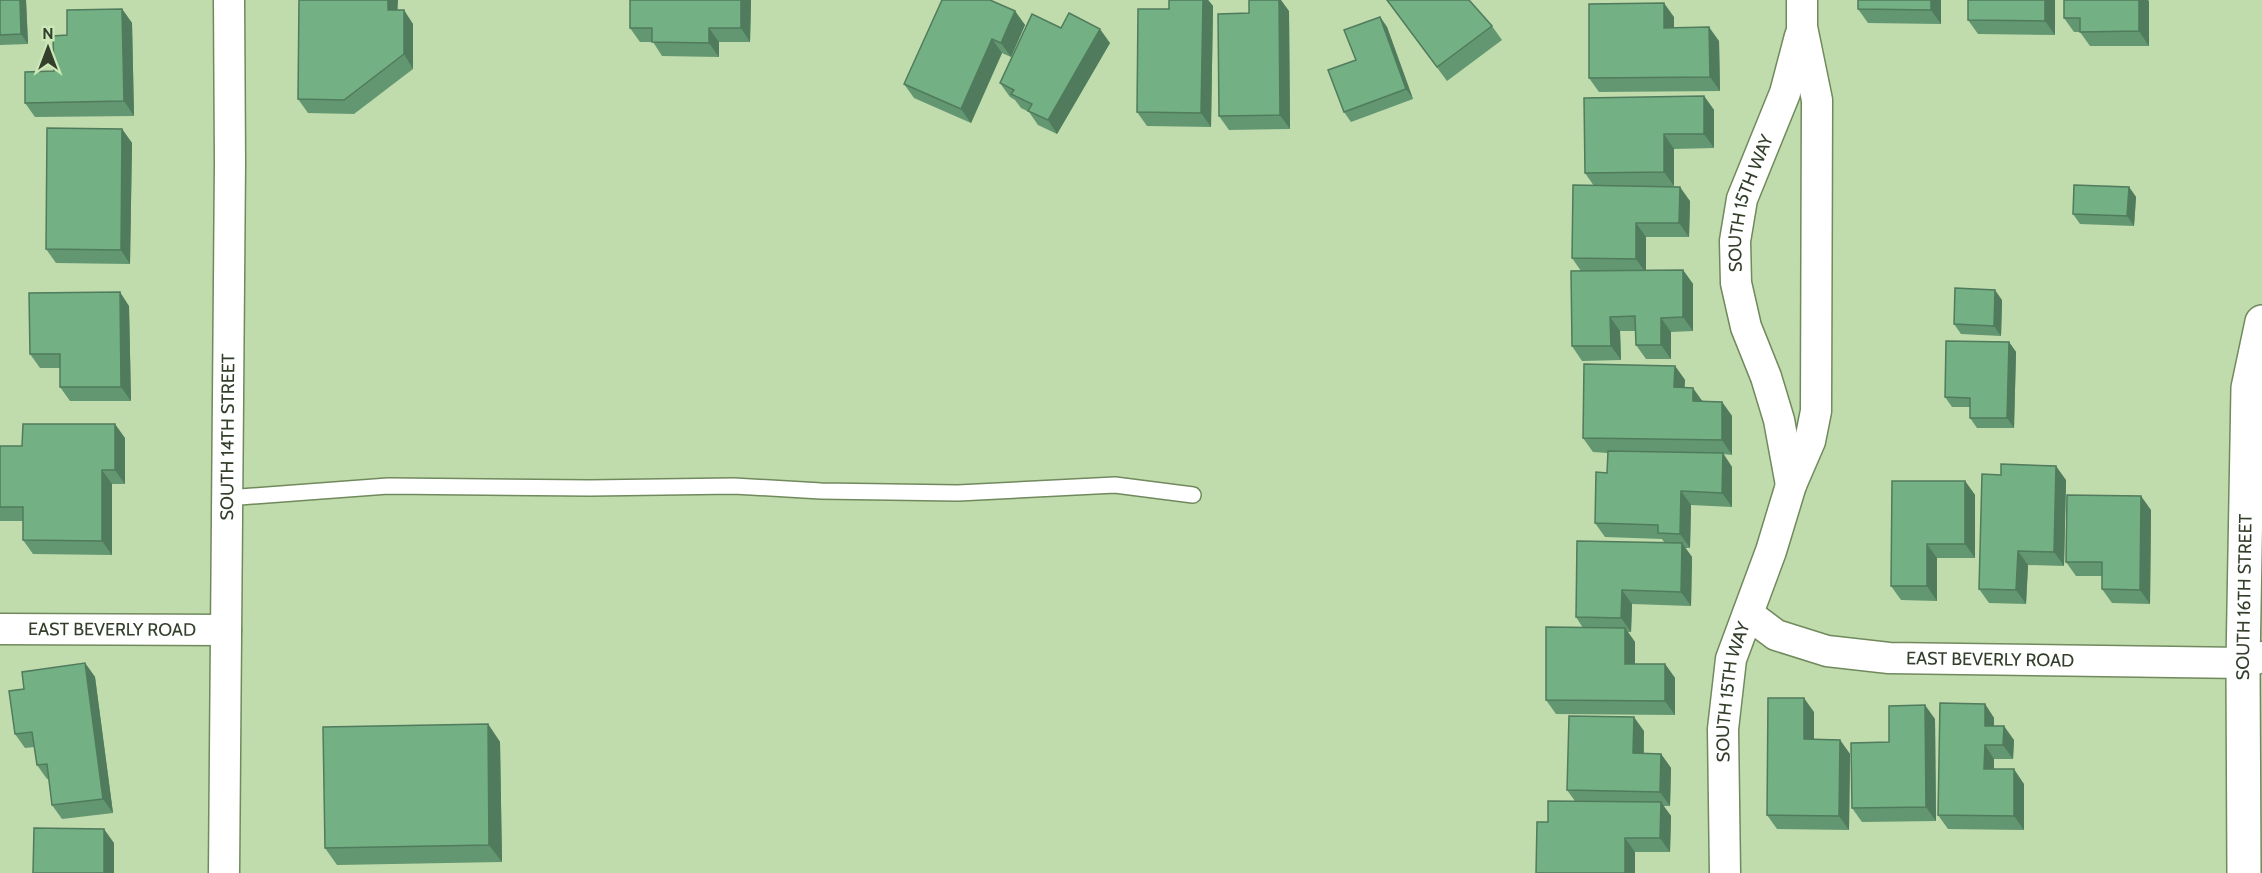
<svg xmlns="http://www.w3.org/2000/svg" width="2262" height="873" font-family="Cabin,sans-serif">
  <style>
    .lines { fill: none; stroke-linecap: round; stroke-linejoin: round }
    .lane-casing { stroke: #70895d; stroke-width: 18 }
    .street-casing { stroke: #70895d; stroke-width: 33 }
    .secondary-casing { stroke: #70895d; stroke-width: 36 }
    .lane { stroke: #fff; stroke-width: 15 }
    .street { stroke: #fff; stroke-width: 30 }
    .secondary { stroke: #fff; stroke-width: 33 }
    .wall { fill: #639771 }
    .shaded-wall { fill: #507b5c }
    .building { fill: #73b083; stroke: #507b5c; stroke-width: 1.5 }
    .labels { text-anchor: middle; stroke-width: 5; stroke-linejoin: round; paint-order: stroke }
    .street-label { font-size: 18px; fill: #333e2b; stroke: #cde8b8 }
  </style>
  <rect width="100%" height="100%" fill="#c0dbac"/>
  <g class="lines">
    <!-- lane casing -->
    <g class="lane-casing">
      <path id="lane" d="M227,498L388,486L590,488L734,486L821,491L958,493L1115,485L1193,495"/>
    </g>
    <!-- street casing -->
    <g class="street-casing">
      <g id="street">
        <path id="s1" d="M1791,485L1779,420L1766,377L1746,327L1736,283L1735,241L1742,199L1785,93L1800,36"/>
        <path id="s2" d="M1748,614L1776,635L1827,651L1889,658L2243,663L2262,657"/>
        <path id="s3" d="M0,629L226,630"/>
        <path id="s4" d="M224,873L230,162L229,0"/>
        <path id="s5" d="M1725,873L1723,729L1731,659L1771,551L1791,485L1810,441L1816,411L1817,100L1802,27V0"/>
      </g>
    </g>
    <!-- secondary casing -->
    <g class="secondary-casing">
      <g id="secondary">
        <path id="s6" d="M2244,873L2243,663L2248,388L2262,322"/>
      </g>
    </g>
    <!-- lane -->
    <use href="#lane" class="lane"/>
    <!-- street -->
    <use href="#street" class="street"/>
    <!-- secondary -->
    <use href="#secondary" class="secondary"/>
  </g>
  <!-- wall -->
  <g class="wall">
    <path d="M0,0H26L28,44L0,45Z"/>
    <path d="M630,0H751L750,42H719V57L662,56L653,42H640L630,28Z"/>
    <path d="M1169,0H1208L1213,6L1211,127L1147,126L1137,112L1169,9Z"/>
    <path d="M1387,0L1492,26L1502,40L1447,81Z"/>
    <path d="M1941,0V24L1868,23L1858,9Z"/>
    <path d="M1968,0H2055V35L1978,34L1968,20Z"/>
    <path d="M2149,1V46H2090L2080,32H2074L2064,18Z"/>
    <path d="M122,9L132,23L134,116L35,117L25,103L54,71Z"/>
    <path d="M398,10L413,24V69L354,114L308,113L298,99Z"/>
    <path d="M1015,11L1025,25L1011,57L1002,53L971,123L914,98L904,84Z"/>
    <path d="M1289,11L1290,129L1229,130L1219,116L1249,13Z"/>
    <path d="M1380,17L1387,27L1413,99L1351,122L1344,112L1356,60Z"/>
    <path d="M1674,17V27L1719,41L1720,91L1599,92L1589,78Z"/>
    <path d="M1061,28L1110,43L1057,134L1038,125L1029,112L1021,108L1015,100L1010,97L1000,83Z"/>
    <path d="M1704,96L1714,110V148L1674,149V186H1643L1690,201L1689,237H1646V270H1683L1693,284V331L1671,332V359H1646L1636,345V331H1620L1621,360L1582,361L1572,346L1581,271L1572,258L1594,186L1585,173Z"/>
    <path d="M122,129L132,143L130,264L56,263L46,249Z"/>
    <path d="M2129,187L2136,197L2134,226L2080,224L2073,214Z"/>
    <path d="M2002,300L2001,336L1961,334L1954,324Z"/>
    <path d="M129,306L131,401H70L60,387V368H40L30,354Z"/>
    <path d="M2009,342L2016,352L2014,428H1977L1970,418V407H1952L1945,397Z"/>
    <path d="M1675,366L1685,380L1684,388L1703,401L1722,402L1732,416V455L1723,454L1732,467V507L1691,505L1690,548H1685L1692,557L1691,606L1632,604L1631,632H1628L1635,642V664H1665L1675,678V715L1556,714L1546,700L1583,628L1576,617L1664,542L1662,539L1605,537L1595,523L1607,473L1608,453L1593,452L1583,438Z"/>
    <path d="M125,438V484H112V555L33,554L23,540V521H0V446H22Z"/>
    <path d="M2066,480L2064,566L2028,565L2026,604L1989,603L1979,589Z"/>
    <path d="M1965,481L1975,495V558H1937V601L1901,600L1891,586Z"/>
    <path d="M2151,510L2150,604L2112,603L2102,589V576H2076L2066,562Z"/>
    <path d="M85,663L95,677L113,813L62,819L52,805L49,779H47L37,765L34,747L25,748L15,734L24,689Z"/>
    <path d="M1985,704L1994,718V726L2014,740L2013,759H1994V769L2024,784V830L1948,829L1938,815Z"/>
    <path d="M1814,712V739L1840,740L1850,754L1849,830L1777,829L1767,815Z"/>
    <path d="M1935,719L1936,821L1862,822L1852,808L1889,742Z"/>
    <path d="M488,724L500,742L502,862L337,865L325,848Z"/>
    <path d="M1644,731V753L1661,754L1671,768L1670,806H1663L1671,816L1670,852H1635L1548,822L1575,801L1567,790Z"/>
  </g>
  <!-- shaded-wall -->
  <g class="shaded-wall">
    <path d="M20,0H26L28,44L21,34Z"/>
    <path d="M388,0H398L397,24L388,10Z"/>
    <path d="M741,0H751L750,42L741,28Z"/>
    <path d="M1203,0H1208L1213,6L1211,127L1201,113Z"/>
    <path d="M1279,0H1281L1289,11L1290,129L1280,115Z"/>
    <path d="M1931,0H1941V24L1931,10Z"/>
    <path d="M2045,0H2055V35L2045,21Z"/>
    <path d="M2139,0H2148L2149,1V46L2139,31Z"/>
    <path d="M1664,3L1674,17V42L1664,28Z"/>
    <path d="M122,9L132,23L134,116L124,101Z"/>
    <path d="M404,10L413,24V69L404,54Z"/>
    <path d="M1015,11L1025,25L1011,57L1001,43Z"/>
    <path d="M1380,17L1387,27L1413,99L1406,89Z"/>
    <path d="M1709,27L1719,41L1720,91L1710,77Z"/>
    <path d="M709,28L719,42V57L709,43Z"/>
    <path d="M1100,29L1110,43L1057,134L1048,120Z"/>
    <path d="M992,39L1002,53L971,123L961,109Z"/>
    <path d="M1704,96L1714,110V148L1704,134Z"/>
    <path d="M122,129L132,143L130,264L121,250Z"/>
    <path d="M1664,134L1674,149V186L1664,172Z"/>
    <path d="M1680,187L1690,201L1689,237L1679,223Z"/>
    <path d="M2129,187L2136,197L2134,226L2127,216Z"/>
    <path d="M1636,223L1646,237V273L1636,259Z"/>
    <path d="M1683,270L1693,284V331L1683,317Z"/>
    <path d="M1995,290L2002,300L2001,336L1994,326Z"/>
    <path d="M120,292L129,306L131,401L121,387Z"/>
    <path d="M1610,317L1620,331L1621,360L1611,346Z"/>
    <path d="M1661,318L1671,332V359L1661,345Z"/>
    <path d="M2009,342L2016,352L2014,428L2007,418Z"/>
    <path d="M1675,366L1685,380L1684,401L1674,387Z"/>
    <path d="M1693,388L1703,402L1693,401Z"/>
    <path d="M1722,402L1732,416V455L1722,440Z"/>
    <path d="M115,424L125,438V484L115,470Z"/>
    <path d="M1723,453L1732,467V507L1722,493Z"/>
    <path d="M2056,466L2066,480L2064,566L2054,552Z"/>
    <path d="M102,470L112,484V555L102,541Z"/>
    <path d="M1965,481L1975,495V558L1965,544Z"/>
    <path d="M1681,491L1691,505L1690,548L1680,534Z"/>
    <path d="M2141,496L2151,510L2150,604L2140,590Z"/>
    <path d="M1682,543L1692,557L1691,606L1681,592Z"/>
    <path d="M1927,544L1937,558V601L1927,586Z"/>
    <path d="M2018,551L2028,565L2026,604L2016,590Z"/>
    <path d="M1622,590L1632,604L1631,632L1621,618Z"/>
    <path d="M1625,628L1635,642V678L1625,664Z"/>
    <path d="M85,663L95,677L113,813L103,799Z"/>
    <path d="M1665,664L1675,678V715L1665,701Z"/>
    <path d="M1804,698L1814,712V753L1804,739Z"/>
    <path d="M1985,704L1994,718V740L1985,726Z"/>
    <path d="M1925,705L1935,719L1936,821L1926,807Z"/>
    <path d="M1634,717L1644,731L1643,767L1633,753Z"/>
    <path d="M488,724L500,742L502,862L489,845Z"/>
    <path d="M2004,726L2014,740L2013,759L2003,745Z"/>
    <path d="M1840,740L1850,754L1849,830L1839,816Z"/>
    <path d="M1985,745L1994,759V783L1984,769Z"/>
    <path d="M1661,754L1671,768L1670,806L1660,792Z"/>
    <path d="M2014,769L2024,784V830L2014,816Z"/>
    <path d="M1661,802L1671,816L1670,852L1660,838Z"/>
    <path d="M104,829L114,843V873H104Z"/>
    <path d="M1625,838L1635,852V873H1625Z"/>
  </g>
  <!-- building -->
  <g class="building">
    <path d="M0,0H20L21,34L0,35Z"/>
    <path d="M299,0H388V10H404V54L344,100L298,99Z"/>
    <path d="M630,0H741V28H709V43L652,42V28H630Z"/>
    <path d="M942,0H990L1015,11L1001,43L992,39L961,109L904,84Z"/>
    <path d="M1169,0H1203L1201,113L1137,112L1138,9H1169Z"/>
    <path d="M1249,0H1279L1280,115L1219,116L1218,14L1249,13Z"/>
    <path d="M1387,0H1469L1492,26L1437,67Z"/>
    <path d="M1858,0H1931V10L1858,9Z"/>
    <path d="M1968,0H2045V21L1968,20Z"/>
    <path d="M2064,0H2139V31L2080,32V18H2064Z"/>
    <path d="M1664,3V28L1709,27L1710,77L1589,78V4Z"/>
    <path d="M122,9L124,101L25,103V72L54,71L53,36L67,35V10Z"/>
    <path d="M1069,13L1100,29L1048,120L1028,111L1032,104L1011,94L1014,90L1000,83L1032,14L1061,28Z"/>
    <path d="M1380,17L1406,89L1344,112L1328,70L1356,60L1344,30Z"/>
    <path d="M1704,96V134H1664V172L1585,173L1584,98Z"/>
    <path d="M47,128L122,129L121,250L46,249Z"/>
    <path d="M1573,185L1680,187L1679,223H1636V259L1572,258Z"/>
    <path d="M2074,185L2129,187L2127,216L2073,214Z"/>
    <path d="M1683,270V317L1661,318V345H1636L1635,316L1610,317L1611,346H1572L1571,271Z"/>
    <path d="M1955,288L1995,290L1994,326L1954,324Z"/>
    <path d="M120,292L121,387H60V354H30L29,293Z"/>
    <path d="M1946,341L2009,342L2007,418H1970V398L1945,397Z"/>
    <path d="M1584,364L1675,366L1674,387L1693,388V401L1722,402V440L1583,438Z"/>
    <path d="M23,424H115V470H102V541L23,540V507H0V446H22Z"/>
    <path d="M1608,451L1723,453L1722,493L1681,491L1680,534L1658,533V525L1595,523L1596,472L1607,473Z"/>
    <path d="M2001,464L2056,466L2054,552L2018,551L2016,590L1979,589L1982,474L2001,475Z"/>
    <path d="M1892,481H1965V544H1927V586H1891Z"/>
    <path d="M2067,495L2141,496L2140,590L2102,589V562H2066Z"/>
    <path d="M1577,541L1682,543L1681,592L1622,590L1621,618L1576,617Z"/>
    <path d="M1546,627L1625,628V664H1665V701L1546,700Z"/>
    <path d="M85,663L103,799L52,805L47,764L37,765L32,732L15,734L9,691L24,689L22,672Z"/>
    <path d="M1768,698H1804V739L1840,740L1839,816L1767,815Z"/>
    <path d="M1940,703L1985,704V726H2004L2003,745H1985L1984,769H2014V816L1938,815Z"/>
    <path d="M1925,705L1926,807L1852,808L1851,743L1889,742V706Z"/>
    <path d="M1569,716L1634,717L1633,753L1661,754L1660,792L1567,790Z"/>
    <path d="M488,724L489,845L325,848L323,727Z"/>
    <path d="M1548,801L1661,802L1660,838H1625V873H1536L1537,822H1548Z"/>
    <path d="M34,828L104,829V873H33Z"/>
  </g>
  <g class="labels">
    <!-- street labels -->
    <g class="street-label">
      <text dy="6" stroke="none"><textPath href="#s1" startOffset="292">SOUTH 15TH WAY</textPath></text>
      <text dy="6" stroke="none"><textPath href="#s4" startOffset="436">SOUTH 14TH STREET</textPath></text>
      <text dy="6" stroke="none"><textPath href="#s6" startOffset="276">SOUTH 16TH STREET</textPath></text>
      <text dy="6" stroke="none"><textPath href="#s3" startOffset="112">EAST BEVERLY ROAD</textPath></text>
      <text dy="6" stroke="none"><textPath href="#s2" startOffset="252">EAST BEVERLY ROAD</textPath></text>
      <text dy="6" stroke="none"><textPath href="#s5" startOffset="182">SOUTH 15TH WAY</textPath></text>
    </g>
  </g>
  <!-- north arrow -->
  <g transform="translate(48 48)" stroke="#cde8b8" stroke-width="4.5" paint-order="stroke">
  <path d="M0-4.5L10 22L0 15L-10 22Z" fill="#333e2b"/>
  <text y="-9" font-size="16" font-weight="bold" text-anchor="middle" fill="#333e2b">N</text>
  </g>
</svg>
